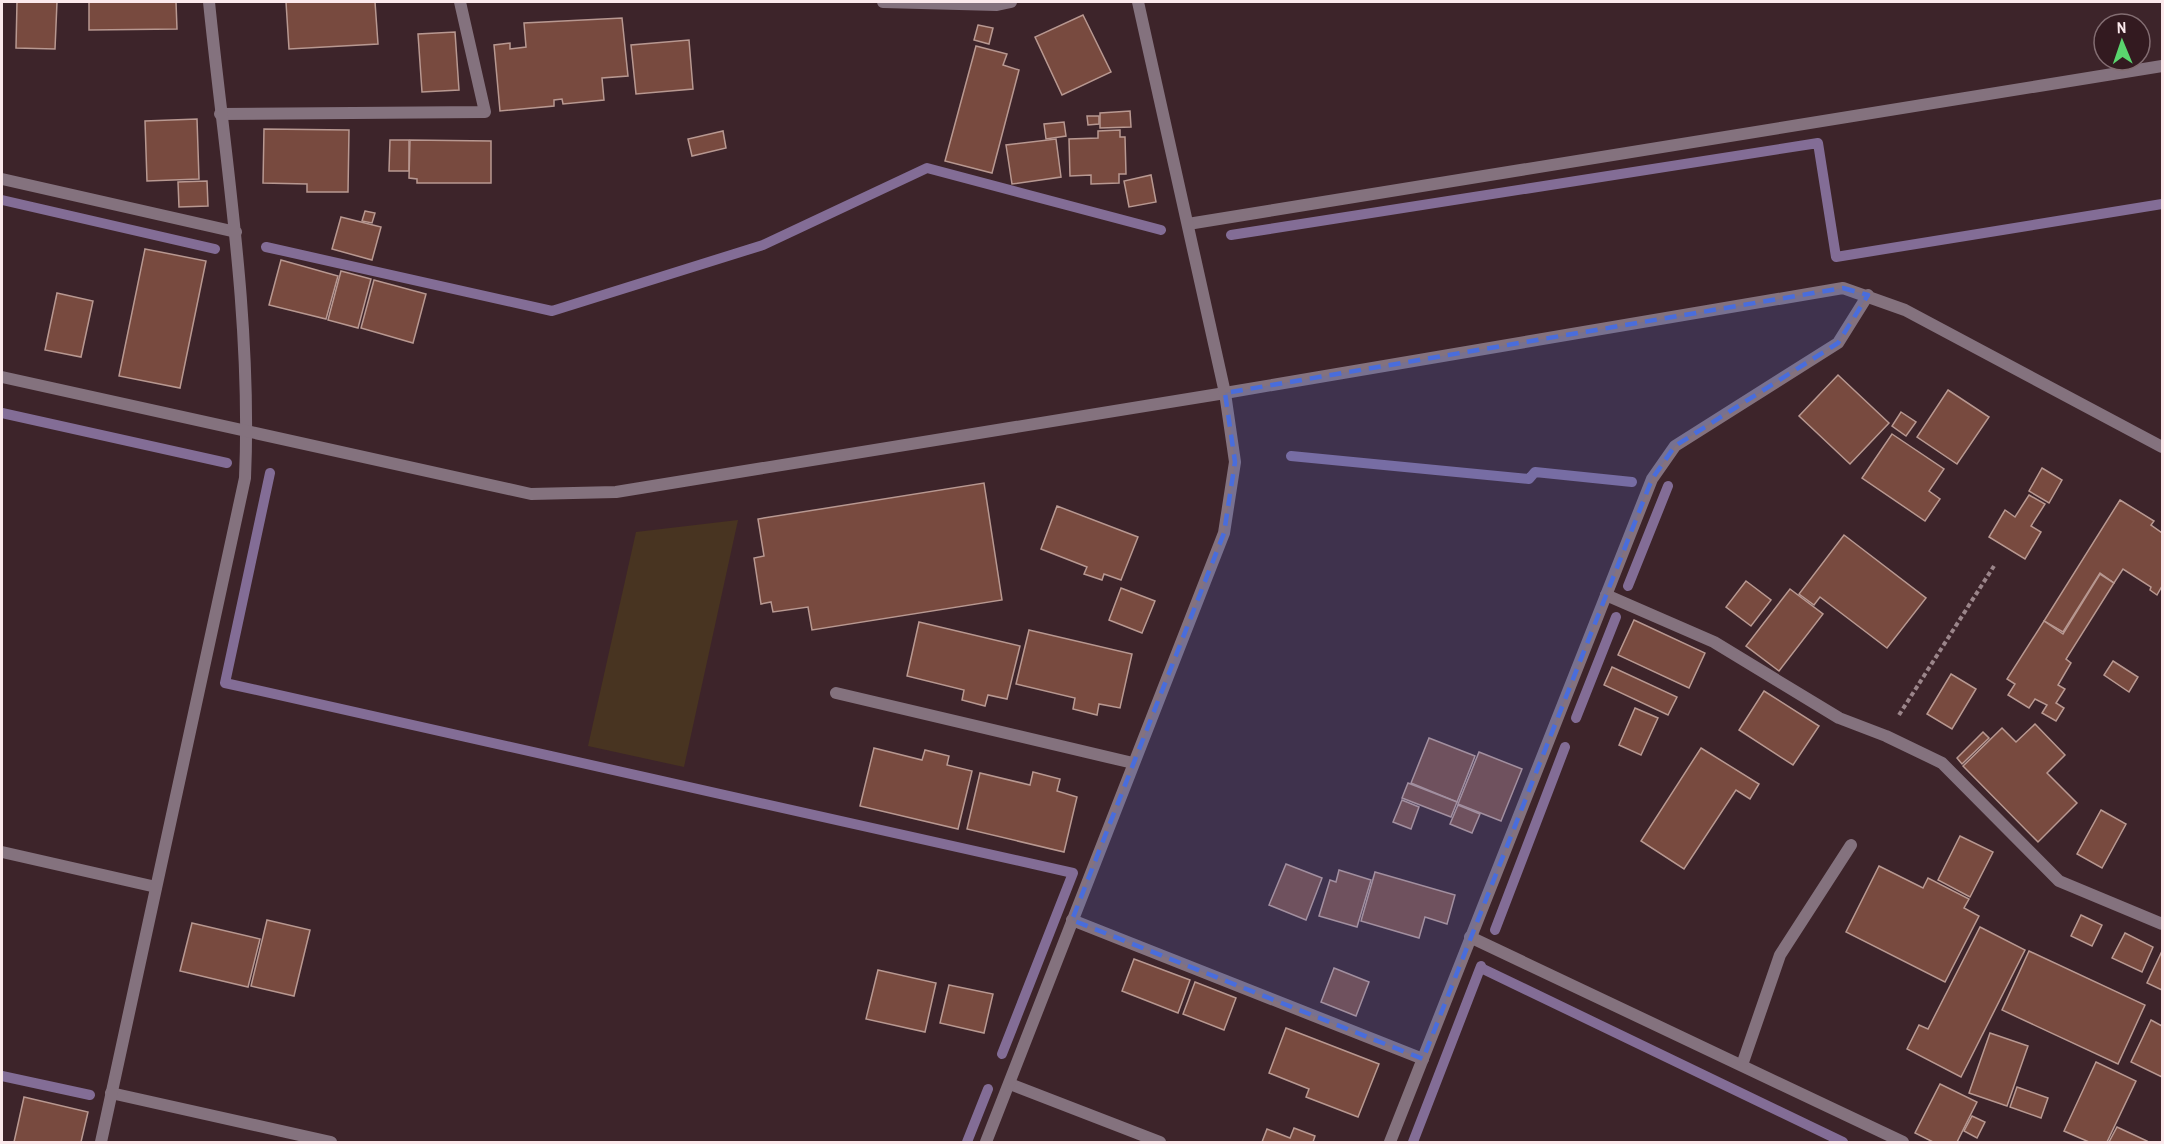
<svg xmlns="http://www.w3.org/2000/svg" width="2164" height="1144" font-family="'Archivo Narrow',sans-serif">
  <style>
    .green { fill: #483421 }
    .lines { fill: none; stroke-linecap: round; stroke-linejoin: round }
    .stream { stroke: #836d96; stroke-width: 10 }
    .building { fill: #784a3f; stroke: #b89891; stroke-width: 1.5 }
    .path { stroke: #9b858a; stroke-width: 4; stroke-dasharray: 4.5 3; stroke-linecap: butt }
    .service { stroke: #84727e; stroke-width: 12 }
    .minor { stroke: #84727e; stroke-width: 12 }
    .tertiary { stroke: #84727e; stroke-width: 12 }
    .marked { fill: #496ddc; fill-opacity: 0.2; stroke: #496ddc; stroke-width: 4.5; stroke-dasharray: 12 8; stroke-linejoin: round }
  </style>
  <rect width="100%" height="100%" fill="#3d242a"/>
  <!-- green -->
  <path class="green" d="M738,520L684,767L588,746L636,532Z"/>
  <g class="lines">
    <!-- stream -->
    <g class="stream">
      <path d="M2,200L215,249"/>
      <path d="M1231,235L1818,143L1836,257L2162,204"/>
      <path d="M266,247L552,311L763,245L927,168L1161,230"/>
      <path d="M2,413L227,463"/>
      <path d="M1291,456L1529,479L1535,472L1632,482"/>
      <path d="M270,473L225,683L1073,873L1002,1054"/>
      <path d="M1628,586L1668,486"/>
      <path d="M1576,718L1616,617"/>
      <path d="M1495,930L1565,747"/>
      <path d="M1481,968L1843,1142"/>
      <path d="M2,1076L90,1095"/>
      <path d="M967,1142L988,1089"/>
      <path d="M1413,1142L1481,966"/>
    </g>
  </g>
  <!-- building -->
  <g class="building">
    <path d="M17,2H57L55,49L16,48Z"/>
    <path d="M89,2H176L177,29L89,30Z"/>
    <path d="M286,2H375L378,44L289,49Z"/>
    <path d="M1083,15L1111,72L1062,95L1035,37Z"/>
    <path d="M622,18L628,76L602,78L604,100L563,104L562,99L554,100V106L500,111L494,45L510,43V49L526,47L524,23Z"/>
    <path d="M978,25L993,28L989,44L974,40Z"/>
    <path d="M455,32L459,90L422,92L418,34Z"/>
    <path d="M689,40L693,89L636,94L631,45Z"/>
    <path d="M976,46L1007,54L1003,65L1019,70L992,173L945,161Z"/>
    <path d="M1130,111L1131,127L1100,128V113Z"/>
    <path d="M1087,116H1099V124L1088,125Z"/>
    <path d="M197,119L199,179L147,181L145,121Z"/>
    <path d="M1064,122L1066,136L1046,139L1044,124Z"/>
    <path d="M264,129L349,130L348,192H307V184L263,183Z"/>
    <path d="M1120,130V137H1125L1126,174H1119V183L1091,184V175L1070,176L1069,139L1098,138V131Z"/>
    <path d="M723,131L726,148L692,156L688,139Z"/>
    <path d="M1056,139L1061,177L1012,184L1006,145Z"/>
    <path d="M390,140H409V171H389Z"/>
    <path d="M410,140L491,141V183H417V179L409,178Z"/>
    <path d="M1151,175L1156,202L1129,207L1124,181Z"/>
    <path d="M207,181L208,206L179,207L178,182Z"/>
    <path d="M365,211L375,213L372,223L362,221Z"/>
    <path d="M341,217L381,227L372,260L332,249Z"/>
    <path d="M145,249L206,261L180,388L119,376Z"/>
    <path d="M281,260L338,276L326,319L269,305Z"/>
    <path d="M341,271L371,279L358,328L328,320Z"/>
    <path d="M374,280L426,294L413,343L361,328Z"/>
    <path d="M57,293L93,301L81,357L45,350Z"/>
    <path d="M1838,375L1889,423L1850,464L1799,416Z"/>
    <path d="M1948,390L1989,417L1957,464L1917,437Z"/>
    <path d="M1901,412L1916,422L1906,436L1892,426Z"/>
    <path d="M1892,434L1944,469L1929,491L1940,499L1925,521L1862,478Z"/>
    <path d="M2042,468L2062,480L2049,503L2029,491Z"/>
    <path d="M984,483L1002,600L812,630L808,607L773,612L771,602L761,604L754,558L764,556L758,519Z"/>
    <path d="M2029,495L2045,504L2031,526L2041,532L2025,559L1989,537L2005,510L2015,517Z"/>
    <path d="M2120,500L2154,521L2151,525L2162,533V586L2157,595L2150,590L2151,587L2123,569L2114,583L2100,573L2063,632L2044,621Z"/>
    <path d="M1057,506L1138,537L1121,580L1104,574L1102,580L1084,574L1087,567L1041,549Z"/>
    <path d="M1844,535L1926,598L1887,648L1820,597L1814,605L1799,594Z"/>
    <path d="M2100,574L2114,583L2066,659L2071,663L2058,685L2065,689L2056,703L2064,708L2056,721L2042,713L2047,705L2035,699L2029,708L2008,695L2015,684L2007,679L2044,621L2063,634Z"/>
    <path d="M1746,581L1771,600L1751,626L1726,607Z"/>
    <path d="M1121,588L1155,601L1142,633L1109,620Z"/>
    <path d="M1790,589L1823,614L1779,671L1746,646Z"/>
    <path d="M1634,620L1705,653L1689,688L1618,655Z"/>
    <path d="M919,622L1020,646L1007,699L988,695L985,706L962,700L964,690L907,676Z"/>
    <path d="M1029,630L1132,654L1120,708L1099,704L1097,715L1073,709L1075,698L1016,684Z"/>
    <path d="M2113,661L2138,677L2129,692L2104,675Z"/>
    <path d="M1612,667L1677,697L1668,715L1604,685Z"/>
    <path d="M1951,674L1976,689L1952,729L1927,714Z"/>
    <path d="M1764,691L1819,726L1793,765L1739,730Z"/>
    <path d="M1635,708L1658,718L1641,755L1619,745Z"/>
    <path d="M2035,724L2065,755L2047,773L2077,803L2038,842L1963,766L2002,728L2016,742Z"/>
    <path d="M1983,732L1989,738L1962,764L1957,758Z"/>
    <path d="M1429,738L1475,756L1457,802L1411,783Z"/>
    <path d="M874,748L922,760L925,750L949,756L947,765L972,771L958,829L860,806Z"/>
    <path d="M1701,748L1759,784L1750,799L1736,790L1684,869L1641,841Z"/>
    <path d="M1479,752L1522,769L1501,821L1458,804Z"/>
    <path d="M1033,772L1060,779L1057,791L1077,797L1064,852L967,829L980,773L1030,785Z"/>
    <path d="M1408,783L1457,802L1451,817L1402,798Z"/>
    <path d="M1402,800L1419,807L1411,829L1393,822Z"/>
    <path d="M1458,805L1480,814L1472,833L1450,824Z"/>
    <path d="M2101,810L2126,824L2102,868L2077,854Z"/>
    <path d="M1960,836L1993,852L1970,897L1938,880Z"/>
    <path d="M1286,864L1322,878L1306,920L1269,905Z"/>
    <path d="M1879,866L1923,888L1928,878L1969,899L1964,908L1979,916L1945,982L1846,932Z"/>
    <path d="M1339,870L1371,880L1357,927L1319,916L1330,880L1336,882Z"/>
    <path d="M1375,872L1455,895L1447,924L1425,917L1419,938L1361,921Z"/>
    <path d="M2081,915L2102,925L2092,946L2071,936Z"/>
    <path d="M267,920L310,930L294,996L251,986Z"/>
    <path d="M192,923L260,939L248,987L180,971Z"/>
    <path d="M1980,927L2025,950L1961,1077L1907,1049L1919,1025L1928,1029Z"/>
    <path d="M2125,933L2153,947L2142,972L2112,958Z"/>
    <path d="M2029,951L2145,1005L2118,1064L2002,1010Z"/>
    <path d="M2162,951V990L2147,983Z"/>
    <path d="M1134,959L1190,980L1178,1013L1122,991Z"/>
    <path d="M1334,968L1369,982L1356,1016L1321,1002Z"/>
    <path d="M878,970L936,983L925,1032L866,1019Z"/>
    <path d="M1195,982L1236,998L1224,1030L1183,1014Z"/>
    <path d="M949,985L993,994L984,1033L940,1023Z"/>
    <path d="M2151,1020L2162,1026V1077L2131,1062Z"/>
    <path d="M1286,1028L1379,1064L1358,1117L1306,1097L1309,1089L1269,1073Z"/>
    <path d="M1990,1033L2028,1046L2007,1106L1969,1093Z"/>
    <path d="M2096,1062L2136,1081L2107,1142H2089L2064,1131Z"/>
    <path d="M1940,1084L1977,1102L1957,1142H1933L1915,1133Z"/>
    <path d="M2017,1087L2048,1098L2041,1118L2010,1107Z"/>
    <path d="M24,1097L88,1112L81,1142H14Z"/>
    <path d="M1972,1116L1985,1122L1977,1138L1964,1131Z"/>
    <path d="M2117,1127L2147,1141L2146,1142H2109Z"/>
    <path d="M1294,1128L1315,1136L1313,1142H1262L1267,1129L1290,1138Z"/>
  </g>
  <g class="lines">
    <!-- path -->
    <path class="path" d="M1899,715L1994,566"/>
    <!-- service -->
    <g class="service">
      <path d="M836,693L1133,763"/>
      <path d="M1742,1065L1780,955L1851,845"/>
    </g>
    <!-- minor -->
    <g class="minor">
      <path d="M883,2L997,5L1011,2"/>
      <path d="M220,114L485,112L460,2"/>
      <path d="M2,179L236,232"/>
      <path d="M1188,224L2162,66"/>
      <path d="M1606,595L1714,642L1839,718L1886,736L1942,763L2059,881L2162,924"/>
      <path d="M2,852L156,887"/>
      <path d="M1072,920L1423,1059"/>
      <path d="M1470,937L1903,1142"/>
      <path d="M1010,1084L1160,1142"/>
      <path d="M111,1093L331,1142"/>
      <path d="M101,1142L245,478C252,319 225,159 209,2"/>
      <path d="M1390,1142L1652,479L1675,446L1838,343L1868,295"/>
    </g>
    <!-- tertiary -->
    <g class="tertiary">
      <path d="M2,377L531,494L616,492L1225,393L1843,288L1905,310L2162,447"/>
      <path d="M986,1142L1224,533L1235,462L1225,393L1138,2"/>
    </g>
  </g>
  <!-- marked area -->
  <path class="marked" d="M1843,288L1868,295L1838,343L1675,446L1652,479L1423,1059L1072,920L1224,533L1235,462L1225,393Z"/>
  <!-- border -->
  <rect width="2164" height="1144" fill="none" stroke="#fbe9ec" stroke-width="6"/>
  <!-- north arrow -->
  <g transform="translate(2122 42) rotate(358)"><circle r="28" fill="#331a20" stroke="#836d72" stroke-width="1.5"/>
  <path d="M0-4.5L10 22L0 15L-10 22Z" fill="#5ad56e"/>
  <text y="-9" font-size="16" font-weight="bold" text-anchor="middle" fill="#fbe9ec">N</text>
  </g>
</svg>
